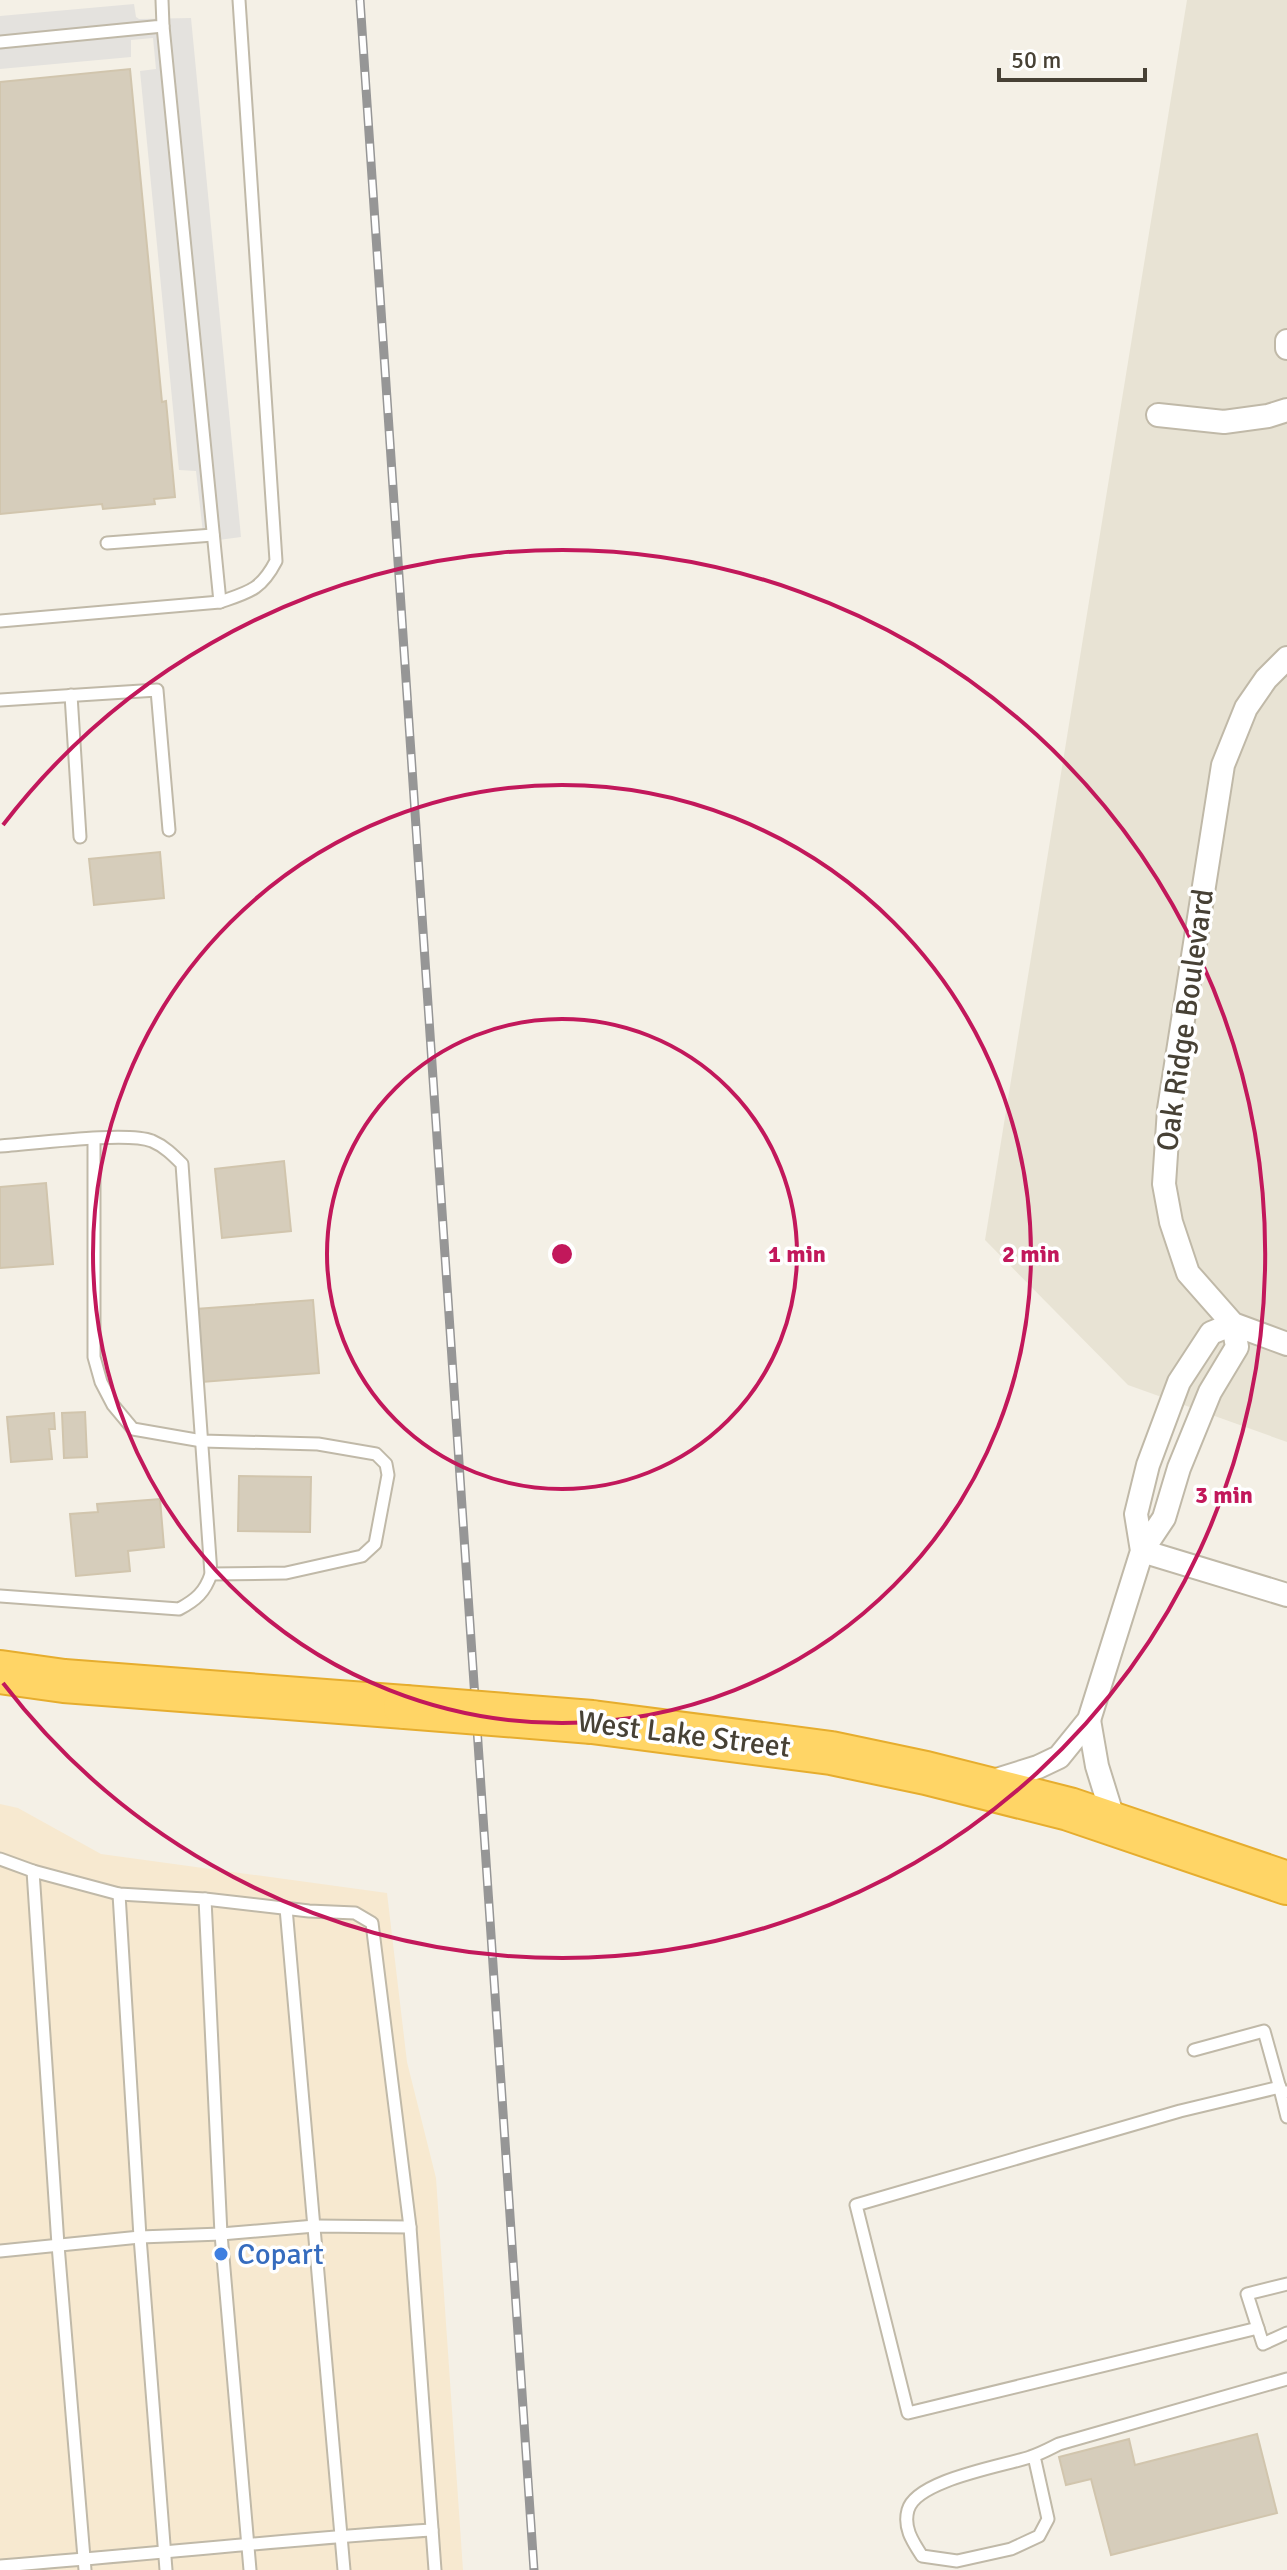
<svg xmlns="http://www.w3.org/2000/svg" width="1287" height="2570" font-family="Signika,sans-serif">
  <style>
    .residential { fill: #e8e3d4 }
    .commercial { fill: #f7e9d0 }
    .parking { fill: #e4e2de }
    .building { fill: #d6cdbb; stroke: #d1c5ad; stroke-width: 2 }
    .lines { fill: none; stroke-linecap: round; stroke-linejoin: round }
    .lane-casing { stroke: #c0b9a8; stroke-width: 15 }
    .street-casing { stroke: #c0b9a8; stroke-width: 26 }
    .highway-casing { stroke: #e6ad2e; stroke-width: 46 }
    .lane { stroke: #fff; stroke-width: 11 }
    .street { stroke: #fff; stroke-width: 22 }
    .highway { stroke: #ffd566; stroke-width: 42 }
    .rail-casing { stroke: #969696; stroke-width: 9 }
    .rail { stroke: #fff; stroke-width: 6; stroke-dasharray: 18; stroke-linecap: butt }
    .highway-bridge-casing { stroke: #e6ad2e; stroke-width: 46; stroke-linecap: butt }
    .highway-bridge { stroke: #ffd566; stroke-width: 42 }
    .ring { fill: none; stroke: #c2185b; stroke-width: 4 }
    .shop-dot { fill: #3f7fe0; stroke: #fff; stroke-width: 3 }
    .labels { text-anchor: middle; stroke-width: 7; stroke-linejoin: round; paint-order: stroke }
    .street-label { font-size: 30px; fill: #474135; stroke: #fff }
    .shop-label { font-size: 30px; fill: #366cbe; stroke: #fff; text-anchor: start }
    .centre { fill: #c2185b; stroke: #fff; stroke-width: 4 }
    .ring-label { font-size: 24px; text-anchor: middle; font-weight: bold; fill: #c2185b; stroke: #fff; stroke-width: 7; stroke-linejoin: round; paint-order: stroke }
  </style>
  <rect width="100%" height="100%" fill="#f4f0e6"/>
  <!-- residential -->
  <path class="residential" d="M1187,0H1287V1442L1128,1385L985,1240Z"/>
  <!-- commercial -->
  <path class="commercial" d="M0,1804L18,1808L101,1854L387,1893L407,2062L436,2178L463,2570H0Z"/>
  <!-- parking -->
  <path class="parking" d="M134,4L136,17L139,19L191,18L241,537L204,542L196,471L179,470L140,71L156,69L153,38L131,40V57L0,69V16Z"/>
  <!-- building -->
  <g class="building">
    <path d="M130,69L162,402L166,401L175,497L154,499L155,504L103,509L102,504L0,514V82Z"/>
    <path d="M160,852L164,898L94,905L89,859Z"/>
    <path d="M284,1161L291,1231L222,1238L215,1169Z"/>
    <path d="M46,1183L53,1264L0,1268V1187Z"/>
    <path d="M313,1300L319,1373L202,1382L196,1309Z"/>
    <path d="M85,1412L87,1457L64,1458L62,1413Z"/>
    <path d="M54,1413L55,1429H49L52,1459L11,1462L7,1417Z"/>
    <path d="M239,1476L311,1477L310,1532L238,1531Z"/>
    <path d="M160,1499L164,1547L128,1551L130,1571L76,1576L70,1514L98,1512L97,1504Z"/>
    <path d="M1257,2434L1277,2513L1111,2555L1091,2479L1066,2485L1059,2457L1129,2439L1135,2465Z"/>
  </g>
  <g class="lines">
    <!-- lane casing -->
    <g class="lane-casing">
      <g id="lane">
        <path d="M163,26L220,602"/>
        <path d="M0,42L163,26L162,0"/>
        <path d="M107,543L213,535"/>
        <path d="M0,621L220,602C249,592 261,590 276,561L239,0"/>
        <path d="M71,695L80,837"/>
        <path d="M0,700L157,690L169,830"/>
        <path d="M94,1140V1357L101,1382L113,1405L133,1429L202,1441L318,1444L376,1454L386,1464L388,1475L375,1544L362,1556L286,1573L211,1574"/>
        <path d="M0,1146C32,1144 126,1131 152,1141C164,1146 173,1155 182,1164L211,1574C205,1592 196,1600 179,1609L0,1596"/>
        <path d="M0,1859L33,1871L119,1894L205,1899L309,1911L355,1913L372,1923L410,2227L435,2570"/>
        <path d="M33,1871L58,2245L85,2570"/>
        <path d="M119,1894L140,2237L166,2570"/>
        <path d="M205,1899L221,2234L250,2570"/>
        <path d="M286,1908L344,2570"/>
        <path d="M1194,2050L1264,2031L1281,2092"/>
        <path d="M1287,2092L1281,2093L1287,2117"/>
        <path d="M0,2251L140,2237L221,2234L315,2226L410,2227"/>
        <path d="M1287,2284L1247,2294L1263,2344L1287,2333"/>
        <path d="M1258,2328L908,2413L856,2205L1180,2111L1280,2087"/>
        <path d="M1034,2456L1048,2519L1039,2536L1011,2549L957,2561L922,2556C913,2542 903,2528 908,2510C916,2480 1003,2466 1030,2457C1040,2454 1049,2449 1059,2444L1287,2379"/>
        <path d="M0,2566C144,2555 288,2539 432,2530"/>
      </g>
    </g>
    <!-- street casing -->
    <g class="street-casing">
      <g id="street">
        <path d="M1287,341V348"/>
        <path d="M1158,415L1224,422L1268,416L1287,410"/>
        <path d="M1287,658L1266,679L1246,708L1223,765L1169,1109L1164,1184L1171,1222L1188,1273L1233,1324L1287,1344"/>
        <path d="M1142,1551L1287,1595"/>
        <path d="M1089,1720L1097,1766L1115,1824"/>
        <path d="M987,1783L1038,1767L1059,1757L1089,1720L1142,1551L1164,1518L1179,1468L1210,1392L1237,1347L1233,1324L1211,1333L1179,1382L1148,1465L1136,1514L1142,1551"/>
      </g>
    </g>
    <!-- highway casing -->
    <g class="highway-casing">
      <g id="highway">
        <path d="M0,1672L64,1681L405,1707"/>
        <path d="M592,1722L831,1753L926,1773L1069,1809L1287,1883"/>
      </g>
    </g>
    <!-- lane -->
    <use href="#lane" class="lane"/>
    <!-- street -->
    <use href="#street" class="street"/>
    <!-- highway -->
    <use href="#highway" class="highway"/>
    <!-- rail casing -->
    <g class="rail-casing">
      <path id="rail" d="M360,0L534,2570"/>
    </g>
    <!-- rail -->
    <use href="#rail" class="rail"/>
    <!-- highway-bridge casing -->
    <g class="highway-bridge-casing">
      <path id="highway-bridge" d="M405,1707L592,1722"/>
    </g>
    <!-- highway-bridge -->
    <use href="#highway-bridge" class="highway-bridge"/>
  </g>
  <!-- distance rings -->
  <g class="ring">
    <circle cx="562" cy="1254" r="235"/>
    <circle cx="562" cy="1254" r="469"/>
    <path d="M3 825A704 704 0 1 1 3 1683"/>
  </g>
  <!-- markers -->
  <circle class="shop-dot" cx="221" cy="2254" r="8"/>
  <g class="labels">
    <!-- street labels -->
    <g class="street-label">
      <text transform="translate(1185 1020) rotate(-82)" y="10">Oak Ridge Boulevard</text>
      <text transform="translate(684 1734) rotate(7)" y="10">West Lake Street</text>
    </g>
    <!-- shop labels -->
    <g class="shop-label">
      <text x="237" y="2264">Copart</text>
    </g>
  </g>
  <circle cx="562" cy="1254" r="12" class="centre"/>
  <g class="ring-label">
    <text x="797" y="1262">1 min</text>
    <text x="1031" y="1262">2 min</text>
    <text x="1224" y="1503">3 min</text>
  </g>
  <!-- scale -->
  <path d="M999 68v12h146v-12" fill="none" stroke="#474135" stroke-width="4"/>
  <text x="1011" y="68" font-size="24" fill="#474135" stroke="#ffffff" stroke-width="6" paint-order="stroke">50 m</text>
</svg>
